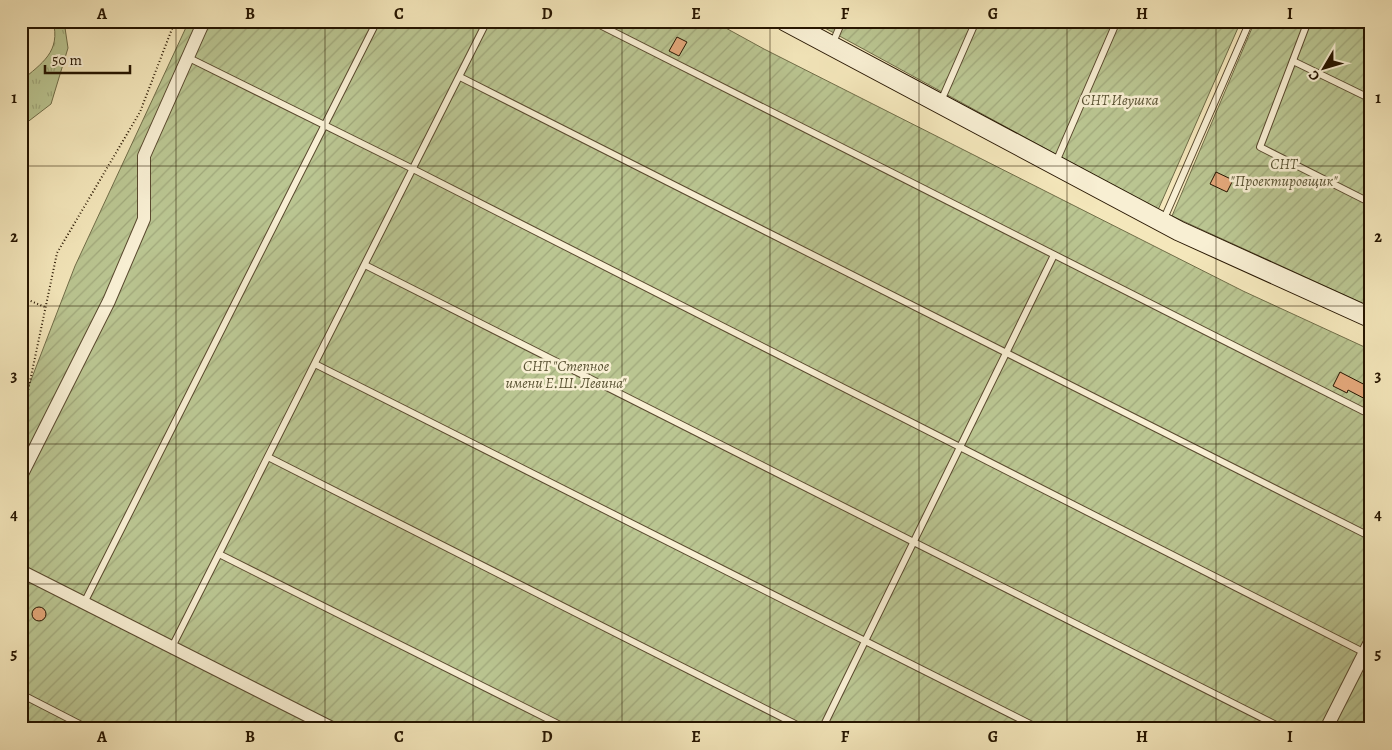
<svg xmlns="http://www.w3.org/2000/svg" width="1392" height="750" font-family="Alegreya,serif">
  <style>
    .grass { fill: url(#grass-tufts); stroke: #706d48 }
    .garden { fill: url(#garden-furrows); stroke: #706d48 }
    .building { fill: #e4a87b; stroke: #261500 }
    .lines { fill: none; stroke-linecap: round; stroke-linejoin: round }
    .lane-casing { stroke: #5a4a2f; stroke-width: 8 }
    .street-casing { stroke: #5a4a2f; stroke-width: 14 }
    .secondary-casing { stroke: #261500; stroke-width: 21 }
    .path { stroke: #261500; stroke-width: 2; stroke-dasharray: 1 2.5; stroke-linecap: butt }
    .lane { stroke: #f8efd3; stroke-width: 6 }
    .street { stroke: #f8efd3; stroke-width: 12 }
    .secondary { stroke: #f8efd3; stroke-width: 19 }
    .grid { fill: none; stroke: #261500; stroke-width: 1; stroke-opacity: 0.55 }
    .labels { text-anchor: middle; stroke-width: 5; stroke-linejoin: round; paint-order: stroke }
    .park-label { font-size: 15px; font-style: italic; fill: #5a5333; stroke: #f8efd3 }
    .neatline { fill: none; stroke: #261500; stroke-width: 2 }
    .grid-label { font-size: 16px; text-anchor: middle; font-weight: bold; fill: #261500 }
  </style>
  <defs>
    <pattern id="grass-tufts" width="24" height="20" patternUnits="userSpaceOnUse" patternTransform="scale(1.25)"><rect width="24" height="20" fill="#bac591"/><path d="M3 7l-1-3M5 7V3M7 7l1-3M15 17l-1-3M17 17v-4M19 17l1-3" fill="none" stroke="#a0a87b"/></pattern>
    <pattern id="garden-furrows" width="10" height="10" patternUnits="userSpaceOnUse" patternTransform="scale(1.25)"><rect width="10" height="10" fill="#bac591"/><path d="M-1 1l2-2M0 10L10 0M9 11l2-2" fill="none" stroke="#a0a87b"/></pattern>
  </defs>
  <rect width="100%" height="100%" fill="#f4e7bb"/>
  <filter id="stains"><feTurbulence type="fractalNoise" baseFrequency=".004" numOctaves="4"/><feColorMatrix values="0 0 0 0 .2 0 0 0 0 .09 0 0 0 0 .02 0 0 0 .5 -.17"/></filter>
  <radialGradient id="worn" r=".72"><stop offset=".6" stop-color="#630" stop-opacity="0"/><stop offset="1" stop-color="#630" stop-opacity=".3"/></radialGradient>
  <!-- grass -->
  <path class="grass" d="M53,21H64L68,48L51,104L21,127V81C42,63 61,52 53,21Z"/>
  <!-- garden -->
  <g class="garden">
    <path d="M189,21H713L764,49L1243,291L1371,350V729H21V406L75,266Z"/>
    <path d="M812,21H1241L1158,210Z"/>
    <path d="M1255,21H1371V307L1172,216Z"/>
  </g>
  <!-- building -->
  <g class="building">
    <path d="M677,37L687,42L679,56L669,51Z"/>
    <path d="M1216,172L1233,180L1227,192L1210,184Z"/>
    <path d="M1340,372L1371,388V402L1348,390L1347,393L1333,386Z"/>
    <circle cx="39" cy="614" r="7"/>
  </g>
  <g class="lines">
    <!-- lane casing -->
    <g class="lane-casing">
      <g id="lane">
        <path d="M592,21L1371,415"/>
        <path d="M1308,21L1260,147L1371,203"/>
        <path d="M832,45L842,21"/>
        <path d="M187,57L413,169L1371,656"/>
        <path d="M1293,61L1371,99"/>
        <path d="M460,77L1371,537"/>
        <path d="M941,101L976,21"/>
        <path d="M1056,162L1117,21"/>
        <path d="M1163,221L1250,21"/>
        <path d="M365,265L1284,729"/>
        <path d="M315,364L1040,729"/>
        <path d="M268,457L805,729"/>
        <path d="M219,554L568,729"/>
        <path d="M84,603L377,21"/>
        <path d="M172,647L487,21"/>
        <path d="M21,694L89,729"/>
        <path d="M822,729L1054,255"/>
      </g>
    </g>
    <!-- street casing -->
    <g class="street-casing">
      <g id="street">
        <path d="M21,476L109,301L144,219V156L204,21"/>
        <path d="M21,571L334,729"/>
        <path d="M1326,729L1371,640"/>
      </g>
    </g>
    <!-- secondary casing -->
    <g class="secondary-casing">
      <path id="secondary" d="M785,21L1179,231L1371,318"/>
    </g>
    <!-- path -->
    <g class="path">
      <path d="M21,297L45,307"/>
      <path d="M21,424L57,253L140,112L175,21"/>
    </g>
    <!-- lane -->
    <use href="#lane" class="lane"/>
    <!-- street -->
    <use href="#street" class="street"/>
    <!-- secondary -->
    <use href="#secondary" class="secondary"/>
  </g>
  <!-- grid -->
  <path class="grid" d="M176,21V729M325,21V729M473,21V729M622,21V729M770,21V729M919,21V729M1067,21V729M1216,21V729M21,166H1371M21,306H1371M21,444H1371M21,584H1371"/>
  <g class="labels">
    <!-- park labels -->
    <g class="park-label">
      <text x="1120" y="105">СНТ Ивушка</text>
      <text x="1284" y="169">СНТ<tspan x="1284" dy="17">"Проектировщик"</tspan></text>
      <text x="566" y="371">СНТ "Степное<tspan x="566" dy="17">имени Е.Ш. Левина"</tspan></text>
    </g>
  </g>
  <!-- margin -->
  <rect width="1392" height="750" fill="none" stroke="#f4e7bb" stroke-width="55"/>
  <!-- north arrow -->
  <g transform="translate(1324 68) rotate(232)" stroke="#f8efd3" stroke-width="4" paint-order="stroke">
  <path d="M0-4L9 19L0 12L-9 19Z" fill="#261500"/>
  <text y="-8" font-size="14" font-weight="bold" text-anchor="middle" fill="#261500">С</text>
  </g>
  <!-- scale -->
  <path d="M45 65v8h85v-8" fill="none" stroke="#261500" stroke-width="2.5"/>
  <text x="52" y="65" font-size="15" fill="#261500" stroke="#f8efd3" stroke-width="4" paint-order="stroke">50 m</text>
  <rect x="28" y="28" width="1336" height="694" class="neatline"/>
  <g class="grid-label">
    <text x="102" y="19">A</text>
    <text x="250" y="19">B</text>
    <text x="399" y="19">C</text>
    <text x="547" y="19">D</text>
    <text x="696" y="19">E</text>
    <text x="845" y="19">F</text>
    <text x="993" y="19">G</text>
    <text x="1142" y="19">H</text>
    <text x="1290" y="19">I</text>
    <text x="14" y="103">1</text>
    <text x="1378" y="103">1</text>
    <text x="14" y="242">2</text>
    <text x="1378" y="242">2</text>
    <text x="14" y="381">3</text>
    <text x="1378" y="381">3</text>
    <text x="14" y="520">4</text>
    <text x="1378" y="520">4</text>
    <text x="14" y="659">5</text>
    <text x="1378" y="659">5</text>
    <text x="102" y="742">A</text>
    <text x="250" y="742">B</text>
    <text x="399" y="742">C</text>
    <text x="547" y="742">D</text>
    <text x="696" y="742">E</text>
    <text x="845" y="742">F</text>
    <text x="993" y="742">G</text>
    <text x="1142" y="742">H</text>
    <text x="1290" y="742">I</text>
  </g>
  <rect width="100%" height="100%" filter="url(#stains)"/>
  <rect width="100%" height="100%" fill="url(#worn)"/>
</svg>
